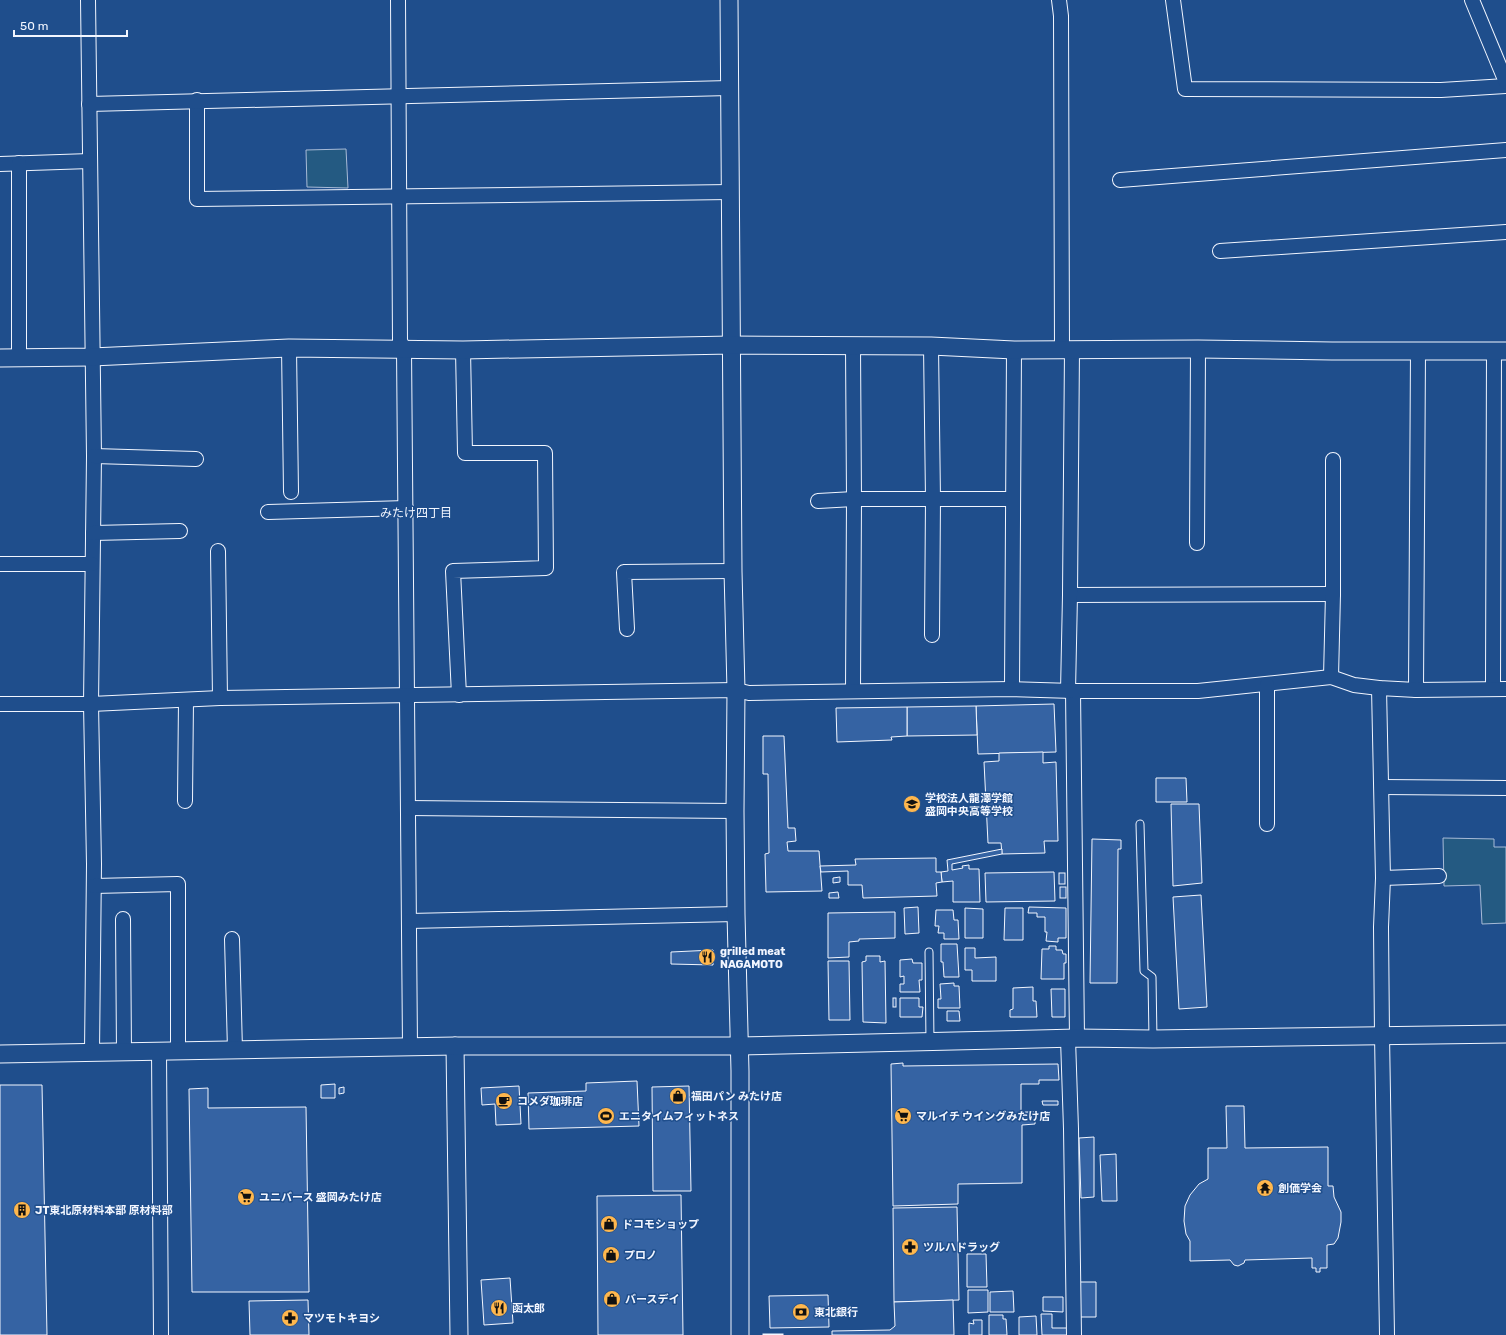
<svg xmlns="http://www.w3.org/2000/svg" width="1506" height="1335" font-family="Rubik,'Noto Sans JP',sans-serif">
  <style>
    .green { fill: #245a82; stroke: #a8bbd7 }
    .building { fill: #3563a3; stroke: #f2f6ff }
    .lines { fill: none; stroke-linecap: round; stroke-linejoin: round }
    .service-casing { stroke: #f2f6ff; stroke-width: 9 }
    .minor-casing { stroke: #f2f6ff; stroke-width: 16 }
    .tertiary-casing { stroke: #f2f6ff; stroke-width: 19 }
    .service { stroke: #1f4e8c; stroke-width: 7 }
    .minor { stroke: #1f4e8c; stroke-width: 14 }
    .tertiary { stroke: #1f4e8c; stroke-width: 17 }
    .labels { text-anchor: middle; stroke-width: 3; stroke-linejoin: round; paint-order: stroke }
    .poi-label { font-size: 11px; font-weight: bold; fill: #f2f6ff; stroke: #1f4e8c; text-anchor: start }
    .neighbourhood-label { font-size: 12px; fill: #f2f6ff; stroke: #1f4e8c }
  </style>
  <rect width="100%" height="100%" fill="#1f4e8c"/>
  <!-- green -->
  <g class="green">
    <path d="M346,149L348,188L307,187L306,150Z"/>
    <path d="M1443,838L1494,839V847H1506V923L1482,924L1480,885L1444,886Z"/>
  </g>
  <!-- building -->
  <g class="building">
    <path d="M1054,704L1056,752L978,754L976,706Z"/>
    <path d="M976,706L977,735L907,736V707Z"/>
    <path d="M907,707V736L891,737L892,740L837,742L836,708Z"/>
    <path d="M763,736H784L788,828H795L796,841L787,842L788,851H819L822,891L766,892L765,854L769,853L768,774H763Z"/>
    <path d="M1043,752V763L1056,762L1058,841H1044L1045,853L1002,854L1001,843H988L984,762L999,761V753Z"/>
    <path d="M1156,778H1186L1187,802H1156Z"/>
    <path d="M1171,804H1199L1202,883L1173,886Z"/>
    <path d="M1092,839L1121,840V849H1118L1117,983H1090Z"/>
    <path d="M1002,849V854L952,864V870L963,868L962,866L969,865V869H979L980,902H953V881L942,882L941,872L948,871L947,860Z"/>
    <path d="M936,858V872H941L942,882L936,883L937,896L863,898L862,885H848V871L821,872L820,866L856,865L855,859Z"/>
    <path d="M1054,872L1055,901L986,902L985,873Z"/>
    <rect x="1059" y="873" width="6" height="11"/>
    <path d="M840,877V882L833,883V878Z"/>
    <rect x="1060" y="887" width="6" height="11"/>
    <path d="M838,892L839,898H829V893Z"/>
    <path d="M1201,895L1207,1007L1179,1009L1173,897Z"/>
    <path d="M918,907L919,933L905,934L904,908Z"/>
    <path d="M1029,907L1066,908V938H1058V942L1046,941L1047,932H1045V917H1037V913H1028Z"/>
    <path d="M965,908L983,909V938H965Z"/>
    <path d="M1005,908H1023V940H1004Z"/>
    <path d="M936,910H953L954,920H958L959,939H944V933H938L939,926H935Z"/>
    <path d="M895,912V938L859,939V941L849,942V957L828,958V913Z"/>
    <path d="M941,944H957L959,977H944L943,962H941Z"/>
    <path d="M1049,946H1056V950H1062L1063,954H1066V963H1064V979H1041L1042,949H1049Z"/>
    <path d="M965,948H975V958L996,957V981H972V970H965Z"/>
    <path d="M713,950V965L671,964V952Z"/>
    <path d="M866,956H880V962L885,961L886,1023L863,1022L862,962L866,961Z"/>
    <path d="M912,959L913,963H922V980H919L920,992H900V984H904V976L900,977V960Z"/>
    <path d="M828,961H849L850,1020H829Z"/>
    <path d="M954,983V986H959L960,1008H938V999H941L940,984Z"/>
    <path d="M1033,987V1001H1036L1037,1017H1010V1010L1013,1009V988Z"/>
    <path d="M1051,989H1065V1017H1052Z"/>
    <rect x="893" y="998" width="3" height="9"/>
    <path d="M900,998H919V1007H923L922,1017H900Z"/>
    <path d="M947,1011H959L960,1021H947Z"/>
    <path d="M903,1063V1066L1058,1064L1059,1080H1039V1084H1021V1112H1035V1124L1022,1125V1183L958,1184V1204L893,1206L891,1064Z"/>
    <path d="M637,1081L639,1126L529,1129L528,1093L586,1091V1083Z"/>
    <path d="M335,1084V1098H321V1085Z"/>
    <path d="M0,1085H42L47,1335H0Z"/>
    <path d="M519,1086L521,1124L496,1125L495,1104L482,1105L481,1088Z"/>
    <path d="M689,1086L691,1191H653L652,1087Z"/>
    <path d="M344,1087V1093L339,1094V1088Z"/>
    <path d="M208,1088V1108L306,1107L309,1292H192L189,1089Z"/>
    <path d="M1042,1101H1058V1105H1043Z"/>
    <path d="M1226,1106H1244L1245,1148L1328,1147V1186H1333L1334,1197L1341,1212V1222L1338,1238L1334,1244L1327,1245V1268H1320V1272H1316V1268H1312V1258L1245,1260L1244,1263L1238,1266L1234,1265L1230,1260L1190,1261V1241L1186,1234L1184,1221L1185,1206L1190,1195L1199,1184L1208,1179V1148H1227Z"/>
    <path d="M1094,1137V1197L1081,1198L1079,1138Z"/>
    <path d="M1116,1154L1117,1201H1102L1100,1155Z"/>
    <path d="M681,1195L683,1335H598L597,1196Z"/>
    <path d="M957,1207L959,1300L894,1302L893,1208Z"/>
    <path d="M967,1254H986L987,1287H967Z"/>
    <path d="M510,1278L513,1323L484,1325L481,1280Z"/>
    <path d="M1080,1282H1096V1317H1079Z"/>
    <path d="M968,1290H988V1312L968,1313Z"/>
    <path d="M1013,1291L1014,1312H990V1292Z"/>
    <path d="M828,1295L829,1327L770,1328L769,1296Z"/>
    <path d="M1043,1297H1063V1312L1043,1311Z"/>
    <path d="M308,1300L309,1335H250L249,1301Z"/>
    <path d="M953,1300L954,1335H832V1331L890,1330L895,1326L894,1302Z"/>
    <path d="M1041,1314H1052V1328H1068V1335H1042Z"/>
    <path d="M989,1315H1003V1319H1006L1007,1335H989Z"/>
    <path d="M1036,1316L1037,1335H1019V1317Z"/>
    <path d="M973,1320H982V1335H969V1323L974,1324Z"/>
    <rect x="763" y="1334" width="20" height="1"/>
  </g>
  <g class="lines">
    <!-- service casing -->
    <g class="service-casing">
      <g id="service">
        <path d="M1140,824L1144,971L1152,977L1153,1039"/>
        <path d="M929,952L930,1042"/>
      </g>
    </g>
    <!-- minor casing -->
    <g class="minor-casing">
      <g id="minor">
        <path d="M88,0L94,456L91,704L94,864L92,1052"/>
        <path d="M398,0L400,341L404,349L410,1047"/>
        <path d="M1059,0L1061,16L1062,349"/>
        <path d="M1173,0L1185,89L1441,90L1506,86"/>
        <path d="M1472,0L1506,82"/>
        <path d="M197,100V199L730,192"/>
        <path d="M89,104L729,88"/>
        <path d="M0,164L90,161"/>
        <path d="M1120,180L1506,150"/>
        <path d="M1220,251L1506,232"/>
        <path d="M931,346L933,499L932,635"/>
        <path d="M289,348L291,492"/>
        <path d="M19,358V163"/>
        <path d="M94,456L196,459"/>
        <path d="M818,501L854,499H1013"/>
        <path d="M268,512L406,508"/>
        <path d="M93,533L180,531"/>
        <path d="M1197,543L1198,349"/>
        <path d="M218,551L220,698"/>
        <path d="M0,564H92"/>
        <path d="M1070,595L1333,594"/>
        <path d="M627,629L624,572L733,571"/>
        <path d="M1331,677L1333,594V460"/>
        <path d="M1379,688L1383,878L1381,927L1382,1035L1387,1335"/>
        <path d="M1012,689L1014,350"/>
        <path d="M1493,689L1494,351"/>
        <path d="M1416,690L1418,351"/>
        <path d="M853,691L854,499L853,347"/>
        <path d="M1068,691L1070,595L1072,349"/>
        <path d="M1073,691L1077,1038"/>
        <path d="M459,695L453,571L546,568L545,453H465L463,350"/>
        <path d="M0,704H91L220,698L736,690L749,693L1012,689L1073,691H1198L1331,677L1354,685L1379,688L1416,690L1506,689"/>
        <path d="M1382,787L1506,788"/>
        <path d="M185,801L186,700"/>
        <path d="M408,808L735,811"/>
        <path d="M1267,824V685"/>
        <path d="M1383,878L1439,876"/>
        <path d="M94,886L178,884V1051"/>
        <path d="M123,919L124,1053"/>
        <path d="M409,921L736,914"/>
        <path d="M232,939L235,1050"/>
        <path d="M1068,1039L1071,1129L1074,1335"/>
        <path d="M159,1051L161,1335"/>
      </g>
    </g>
    <!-- tertiary casing -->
    <g class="tertiary-casing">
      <g id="tertiary">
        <path d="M729,0L733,571L736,690L735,811L736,914L740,1071V1335"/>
        <path d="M0,358L92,357L289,348L463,350L731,345L931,346L1014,350L1198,349L1332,351H1506"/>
        <path d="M455,1046L459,1335"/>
        <path d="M0,1054L455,1046H739L1077,1038L1153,1039L1506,1034"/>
      </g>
    </g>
    <!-- service -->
    <use href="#service" class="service"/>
    <!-- minor -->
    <use href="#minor" class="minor"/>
    <!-- tertiary -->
    <use href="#tertiary" class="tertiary"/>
  </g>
  <!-- icons -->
  <defs>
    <g id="school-disc" transform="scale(0.9)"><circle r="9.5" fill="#ffb74d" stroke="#1f4e8c"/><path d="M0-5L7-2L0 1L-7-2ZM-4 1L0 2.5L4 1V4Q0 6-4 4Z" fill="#111"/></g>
    <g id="restaurant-disc" transform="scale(0.9)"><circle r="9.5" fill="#ffb74d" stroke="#1f4e8c"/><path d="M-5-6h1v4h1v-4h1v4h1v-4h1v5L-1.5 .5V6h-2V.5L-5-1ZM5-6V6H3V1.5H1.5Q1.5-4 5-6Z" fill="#111"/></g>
    <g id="shop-disc" transform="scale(0.9)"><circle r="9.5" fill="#ffb74d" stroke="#1f4e8c"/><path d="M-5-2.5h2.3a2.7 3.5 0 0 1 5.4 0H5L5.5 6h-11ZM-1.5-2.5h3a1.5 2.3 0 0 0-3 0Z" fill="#111"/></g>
    <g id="cafe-disc" transform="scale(0.9)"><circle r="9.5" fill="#ffb74d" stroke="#1f4e8c"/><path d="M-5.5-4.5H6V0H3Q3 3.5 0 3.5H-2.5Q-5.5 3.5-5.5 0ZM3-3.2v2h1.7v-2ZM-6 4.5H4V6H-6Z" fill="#111"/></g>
    <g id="stadium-disc" transform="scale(0.9)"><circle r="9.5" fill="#ffb74d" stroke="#1f4e8c"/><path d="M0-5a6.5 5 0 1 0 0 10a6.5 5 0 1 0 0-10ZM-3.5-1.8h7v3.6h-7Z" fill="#111"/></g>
    <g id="supermarket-disc" transform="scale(0.9)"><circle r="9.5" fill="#ffb74d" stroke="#1f4e8c"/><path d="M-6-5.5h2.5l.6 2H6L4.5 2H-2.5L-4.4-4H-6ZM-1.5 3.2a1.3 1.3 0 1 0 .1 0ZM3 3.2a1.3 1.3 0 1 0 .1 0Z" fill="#111"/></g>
    <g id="temple-disc" transform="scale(0.9)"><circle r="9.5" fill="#ffb74d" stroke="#1f4e8c"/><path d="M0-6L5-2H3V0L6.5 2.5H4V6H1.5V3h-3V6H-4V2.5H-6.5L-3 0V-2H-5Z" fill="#111"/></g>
    <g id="building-disc" transform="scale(0.9)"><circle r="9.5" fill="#ffb74d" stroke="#1f4e8c"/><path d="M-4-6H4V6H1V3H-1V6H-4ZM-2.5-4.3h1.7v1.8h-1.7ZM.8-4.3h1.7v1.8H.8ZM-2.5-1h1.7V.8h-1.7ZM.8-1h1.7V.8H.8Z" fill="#111"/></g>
    <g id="pharmacy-disc" transform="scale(0.9)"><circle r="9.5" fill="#ffb74d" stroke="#1f4e8c"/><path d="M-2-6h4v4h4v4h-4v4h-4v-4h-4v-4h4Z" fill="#111"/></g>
    <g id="bank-disc" transform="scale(0.9)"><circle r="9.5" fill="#ffb74d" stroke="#1f4e8c"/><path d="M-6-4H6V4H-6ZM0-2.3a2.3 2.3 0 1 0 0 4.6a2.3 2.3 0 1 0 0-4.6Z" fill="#111"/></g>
  </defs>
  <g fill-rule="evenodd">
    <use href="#school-disc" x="912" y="804"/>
    <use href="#restaurant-disc" x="707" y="957"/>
    <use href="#shop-disc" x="678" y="1096"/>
    <use href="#cafe-disc" x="504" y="1101"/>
    <use href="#stadium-disc" x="606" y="1116"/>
    <use href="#supermarket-disc" x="903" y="1116"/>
    <use href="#temple-disc" x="1265" y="1188"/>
    <use href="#supermarket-disc" x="246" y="1197"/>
    <use href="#building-disc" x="22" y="1210"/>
    <use href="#shop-disc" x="609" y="1224"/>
    <use href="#pharmacy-disc" x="910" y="1247"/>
    <use href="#shop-disc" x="611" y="1255"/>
    <use href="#shop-disc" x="612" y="1299"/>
    <use href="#restaurant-disc" x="499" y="1308"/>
    <use href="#bank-disc" x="801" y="1312"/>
    <use href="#pharmacy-disc" x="290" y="1318"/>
  </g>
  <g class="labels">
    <!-- poi labels -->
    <g class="poi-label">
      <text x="925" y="802">学校法人龍澤学館<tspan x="925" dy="13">盛岡中央高等学校</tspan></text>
      <text x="720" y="955">grilled meat<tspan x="720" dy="13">NAGAMOTO</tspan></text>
      <text x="691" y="1100">福田パン みたけ店</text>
      <text x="517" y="1105">コメダ珈琲店</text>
      <text x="619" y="1120">エニタイムフィットネス</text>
      <text x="916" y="1120">マルイチ ウイングみたけ店</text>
      <text x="1278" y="1192">創価学会</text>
      <text x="259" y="1201">ユニバース 盛岡みたけ店</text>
      <text x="35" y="1214">JT東北原材料本部 原材料部</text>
      <text x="622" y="1228">ドコモショップ</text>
      <text x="923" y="1251">ツルハドラッグ</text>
      <text x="624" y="1259">プロノ</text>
      <text x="625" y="1303">バースデイ</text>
      <text x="512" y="1312">函太郎</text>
      <text x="814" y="1316">東北銀行</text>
      <text x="303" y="1322">マツモトキヨシ</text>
    </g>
    <!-- neighbourhood labels -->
    <g class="neighbourhood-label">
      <text x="416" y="517">みたけ四丁目</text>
    </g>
  </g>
  <!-- scale -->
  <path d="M14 30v6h113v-6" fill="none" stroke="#f2f6ff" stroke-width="2"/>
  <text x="20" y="30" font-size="12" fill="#f2f6ff" stroke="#1f4e8c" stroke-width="3" paint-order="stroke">50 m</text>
</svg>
